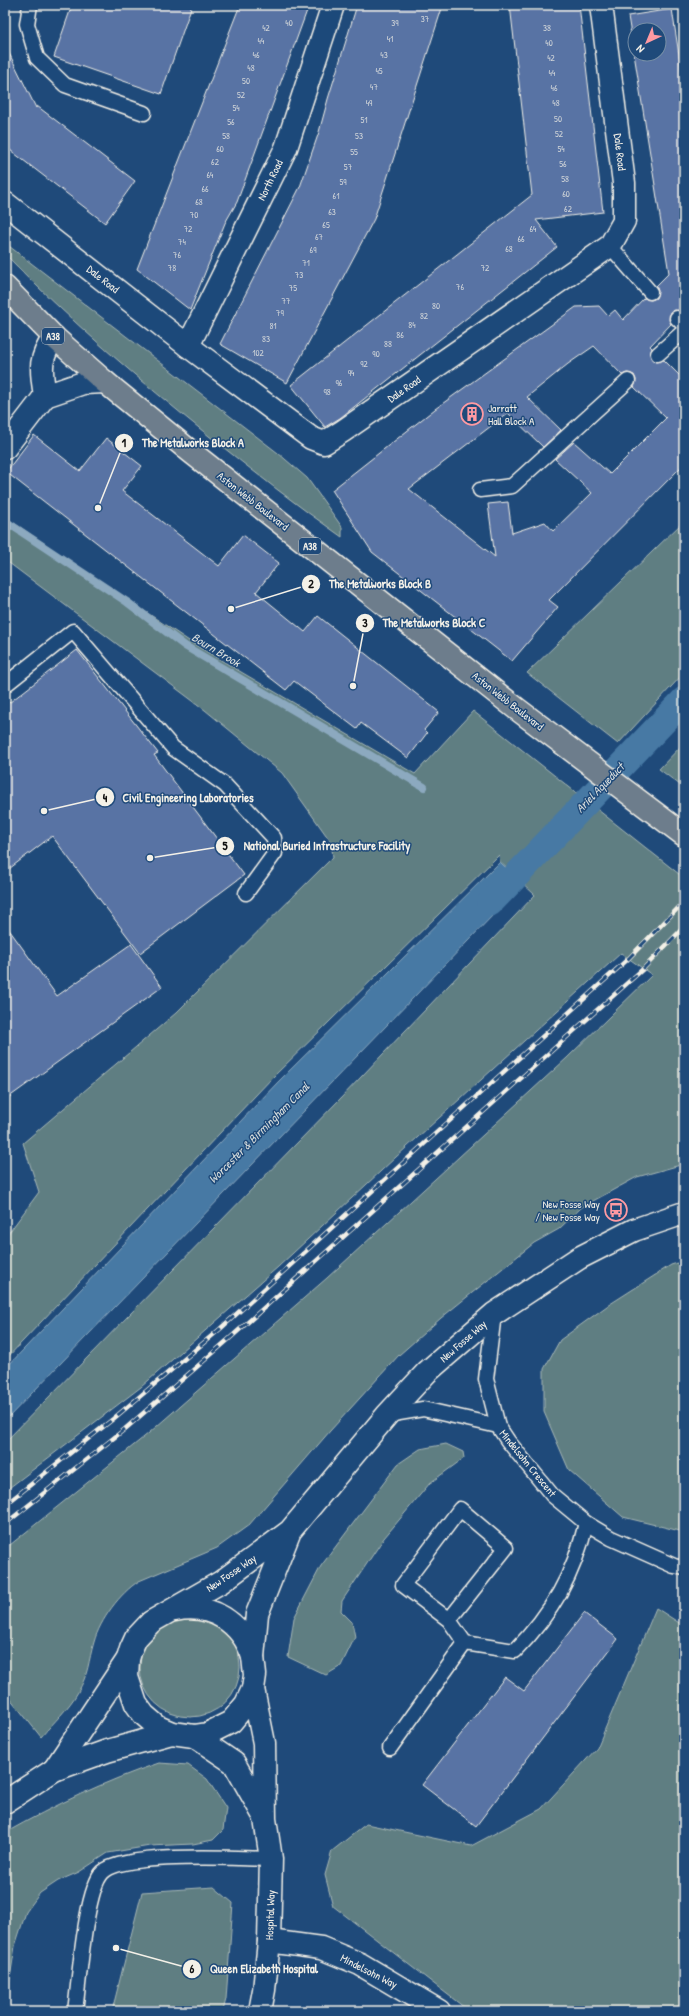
<svg xmlns="http://www.w3.org/2000/svg" width="689" height="2016" font-family="'Patrick Hand',sans-serif">
  <style>
    .green { fill: #5e7e82; stroke: #a9b8b5 }
    .water { fill: #4779a4; stroke: #8ca9bf }
    .lines { fill: none; stroke-linecap: round; stroke-linejoin: round }
    .stream { stroke: #8ca9bf; stroke-width: 8 }
    .canal { stroke: #4779a4; stroke-width: 27 }
    .building { fill: #5973a4; stroke: #f4f1e8; fill-rule: evenodd }
    .lane-casing { stroke: #f4f1e8; stroke-width: 17 }
    .street-casing { stroke: #f4f1e8; stroke-width: 25 }
    .secondary-casing { stroke: #f4f1e8; stroke-width: 25 }
    .highway-casing { stroke: #f4f1e8; stroke-width: 25 }
    .lane { stroke: #1f4a7a; stroke-width: 14 }
    .street { stroke: #1f4a7a; stroke-width: 22 }
    .secondary { stroke: #1f4a7a; stroke-width: 22 }
    .highway { stroke: #6d7d8c; stroke-width: 22 }
    .rail-casing { stroke: #f4f1e8; stroke-width: 4.5 }
    .rail { stroke: #1f4a7a; stroke-width: 3; stroke-dasharray: 9; stroke-linecap: butt }
    .labels { text-anchor: middle; stroke-width: 3; stroke-linejoin: round; paint-order: stroke }
    .number-label { font-size: 9px; fill: #cdd2d7 }
    .shield { fill: #1f4a7a; stroke: #b4bfc7; stroke-width: 1 }
    .shield-label { font-size: 10px; font-weight: bold; fill: #f4f1e8 }
    .street-label { font-size: 11px; fill: #f4f1e8; stroke: #1f4a7a }
    .poi-label { font-size: 11px; fill: #f4f1e8; stroke: #1f4a7a; text-anchor: start }
    .water-label { font-size: 12px; font-style: italic; fill: #dadfde; stroke: #1f4a7a }
    .leader { fill: none; stroke: #f4f1e8; stroke-width: 1.5 }
    .callout-dot { fill: #f4f1e8; stroke: #1f4a7a; stroke-width: 1.5 }
    .mark-label { font-size: 12px; text-anchor: middle; font-weight: bold; fill: #111 }
    .callout-label { font-size: 12px; text-anchor: middle; font-weight: bold; fill: #f4f1e8; stroke: #1f4a7a; stroke-width: 3; stroke-linejoin: round; paint-order: stroke }
  </style>
  <rect width="100%" height="100%" fill="#1f4a7a"/>
  <filter id="ink" filterUnits="userSpaceOnUse"><feTurbulence type="fractalNoise" baseFrequency=".025" numOctaves="2"/><feDisplacementMap in="SourceGraphic" scale="8" xChannelSelector="R" yChannelSelector="G"/><feConvolveMatrix kernelMatrix="1 2 1 2 8 2 1 2 1" color-interpolation-filters="sRGB"/></filter>
  <g filter="url(#ink)">
    <!-- green -->
    <g class="green">
      <path d="M5,243L278,453L307,478L342,527V537C296,505 253,471 209,436C138,379 69,320 5,254Z"/>
      <path d="M5,517L195,645L415,774L473,711L684,878V1164L637,1177L582,1207L559,1229L534,1243L441,1318L399,1355L330,1431L249,1525L217,1548L139,1581C120,1593 100,1620 94,1642C88,1662 89,1673 78,1692C69,1708 53,1723 41,1737L5,1692V1549L149,1433L327,1278L567,1058L652,975L621,953L396,1157L278,1267L141,1387L5,1491V1442L340,1099L535,895L500,862L499,855L273,1077L5,1360V1238L39,1192L23,1143L176,1013L333,857L331,842L282,773L205,710L5,560Z"/>
      <path d="M684,521V673L618,744L527,673Z"/>
      <path d="M684,743V788L659,769Z"/>
      <path d="M684,1261V1532L623,1517L569,1470L544,1412V1369L560,1340L607,1306L671,1265Z"/>
      <path d="M446,1444L463,1452L464,1458L430,1483L384,1538L342,1601L341,1611L352,1622L355,1637L341,1666L326,1675L288,1657L294,1618L321,1566L398,1464L420,1449Z"/>
      <path d="M656,1608L684,1626V2011H469L333,1906L325,1875L332,1851L366,1824L471,1846L541,1809L597,1748Z"/>
      <circle cx="190" cy="1667" r="50"/>
      <path d="M159,1763L188,1765L207,1779L226,1808L223,1830L213,1840L193,1844L150,1846L108,1853L79,1872L58,1881L40,1893L26,1912L15,1946L5,2011V1833C55,1805 105,1781 159,1763Z"/>
      <path d="M214,1887L233,1903L226,1999L223,2011H112L142,1892Z"/>
    </g>
    <!-- water -->
    <path class="water" d="M500,862L523,884L5,1421V1369L278,1082Z"/>
    <g class="lines">
      <!-- stream -->
      <path class="stream" d="M5,521L127,602L185,646L424,787"/>
      <!-- canal -->
      <path class="canal" d="M490,903L684,700"/>
    </g>
    <!-- building -->
    <g class="building">
      <path d="M72,5H192L161,94L54,57Z"/>
      <path d="M240,5H309L237,202L225,223L190,310L137,269Z"/>
      <path d="M357,5H443L374,219L287,383L220,344L300,187L319,132L328,99Z"/>
      <path d="M510,5H579L603,212L536,220L557,247L340,418L325,427L291,385L532,195Z"/>
      <path d="M672,9L684,88V310L683,312L675,310L671,312L669,320L671,324L650,346L652,348L650,355L656,362L664,360L684,380V464L549,600L558,607L512,661L372,552L332,490L435,409L576,307L599,306L608,316L615,310L623,320L644,298L651,300L656,298L658,291L656,286L669,273L628,16ZM635,30H659V54H635ZM594,346L622,375L627,373L634,375L636,380L634,387L666,418L610,474L574,442L555,459L592,493L553,531L545,522L512,533L508,502L488,504L495,557L409,489L508,413L543,447L561,430L527,397L568,364Z"/>
      <path d="M5,45L36,108L37,106L135,181L105,223L10,150L5,143Z"/>
      <path d="M34,435L80,471L106,438L142,466L122,491L219,566L243,535L279,563L256,592L305,632L318,616L439,712L424,730L427,733L408,758L361,723L357,729L294,681L286,690L6,472Z"/>
      <path d="M77,650L158,753L154,755L244,875L140,953L52,836L5,872V706Z"/>
      <path d="M5,924L57,996L131,944L162,987L5,1100Z"/>
      <path d="M584,1613L618,1639L476,1826L422,1785L505,1677L524,1691Z"/>
    </g>
    <g class="lines">
      <!-- lane casing -->
      <g class="lane-casing">
        <g id="lane">
          <path d="M30,5L27,24L37,58L65,85L144,113"/>
          <path d="M610,246L650,292"/>
          <path d="M677,318L684,325"/>
          <path d="M658,354L684,331"/>
          <path d="M480,490L512,486L628,381"/>
          <path d="M5,685L73,631L173,748L225,785L274,838L275,853L246,893"/>
          <path d="M494,1314L486,1379L498,1426L508,1441L552,1495L586,1523L611,1538L674,1566L684,1568"/>
          <path d="M387,1415L423,1409L498,1426"/>
          <path d="M449,1620L403,1585L460,1509L506,1548L449,1620L465,1643L515,1651C552,1613 574,1575 586,1523"/>
          <path d="M390,1748L465,1643"/>
          <path d="M75,2011C79,1984 85,1889 103,1872C124,1852 239,1858 271,1859"/>
        </g>
      </g>
      <!-- street casing -->
      <g class="street-casing">
        <g id="street">
          <path d="M5,203L188,346L311,438L324,443L343,431L610,246L624,221V183L601,5"/>
          <path d="M54,337C38,361 41,369 45,396L83,383L105,382"/>
          <path d="M188,346L286,148L333,5"/>
          <path d="M5,448L45,396"/>
          <path d="M253,1689L264,1743L265,1819L271,1859L269,1941L264,1990L260,2011"/>
          <path d="M194,1736L234,1763L264,1816"/>
          <path d="M269,1941L321,1948L360,1964L439,2011"/>
        </g>
      </g>
      <!-- secondary casing -->
      <g class="secondary-casing">
        <g id="secondary">
          <path d="M290,1531L257,1614L253,1657L255,1675L253,1689L246,1704L231,1722L207,1734L194,1736L172,1733L158,1727L144,1715L136,1704L127,1677L128,1659L131,1649L136,1638L151,1622L221,1582L290,1531L387,1415L427,1372L494,1314L579,1258L634,1230L684,1213"/>
          <path d="M175,1610C211,1602 242,1623 253,1657"/>
          <path d="M54,1770L128,1659"/>
          <path d="M5,1802L54,1770L107,1751L172,1733"/>
        </g>
      </g>
      <!-- highway casing -->
      <g class="highway-casing">
        <path id="highway" d="M5,287L54,337L105,382L191,452L517,709L684,835"/>
      </g>
      <!-- lane -->
      <use href="#lane" class="lane"/>
      <!-- street -->
      <use href="#street" class="street"/>
      <!-- secondary -->
      <use href="#secondary" class="secondary"/>
      <!-- highway -->
      <use href="#highway" class="highway"/>
      <!-- rail casing -->
      <g class="rail-casing">
        <g id="rail">
          <path d="M5,1505L113,1419L220,1329L628,959L684,902"/>
          <path d="M5,1524L125,1429L229,1339L643,969L684,927"/>
        </g>
      </g>
      <!-- rail -->
      <use href="#rail" class="rail"/>
    </g>
  </g>
  <!-- icons -->
  <defs>
    <g id="building-ring" transform="scale(1.15)"><circle r="9.5" fill="#1f4a7a" stroke="#ff9aa2" stroke-width="1.5"/><path d="M-4-6H4V6H1V3H-1V6H-4ZM-2.5-4.3h1.7v1.8h-1.7ZM.8-4.3h1.7v1.8H.8ZM-2.5-1h1.7V.8h-1.7ZM.8-1h1.7V.8H.8Z" fill="#ff9aa2"/></g>
    <g id="bus-ring" transform="scale(1.15)"><circle r="9.5" fill="#1f4a7a" stroke="#ff9aa2" stroke-width="1.5"/><path d="M-5-6H5V4H4V6H2V4H-2V6H-4V4H-5ZM-3.5-4V0h7V-4ZM-3.5 1.2v1.5H-2V1.2ZM2 1.2v1.5H3.5V1.2Z" fill="#ff9aa2"/></g>
  </defs>
  <g fill-rule="evenodd">
    <use href="#building-ring" x="472" y="414"/>
    <use href="#bus-ring" x="616" y="1210"/>
  </g>
  <g class="labels">
    <!-- number labels -->
    <g class="number-label">
      <text x="425" y="22">37</text>
      <text x="289" y="26">40</text>
      <text x="395" y="26">39</text>
      <text x="266" y="31">42</text>
      <text x="547" y="31">38</text>
      <text x="390" y="42">41</text>
      <text x="261" y="44">44</text>
      <text x="549" y="46">40</text>
      <text x="256" y="58">46</text>
      <text x="384" y="58">43</text>
      <text x="551" y="61">42</text>
      <text x="251" y="71">48</text>
      <text x="379" y="74">45</text>
      <text x="552" y="76">44</text>
      <text x="246" y="84">50</text>
      <text x="374" y="90">47</text>
      <text x="554" y="91">46</text>
      <text x="241" y="98">52</text>
      <text x="369" y="106">49</text>
      <text x="556" y="106">48</text>
      <text x="236" y="111">54</text>
      <text x="558" y="122">50</text>
      <text x="364" y="123">51</text>
      <text x="231" y="125">56</text>
      <text x="559" y="137">52</text>
      <text x="226" y="139">58</text>
      <text x="359" y="139">53</text>
      <text x="220" y="152">60</text>
      <text x="561" y="152">54</text>
      <text x="354" y="155">55</text>
      <text x="215" y="165">62</text>
      <text x="563" y="167">56</text>
      <text x="348" y="170">57</text>
      <text x="210" y="178">64</text>
      <text x="565" y="182">58</text>
      <text x="343" y="185">59</text>
      <text x="205" y="192">66</text>
      <text x="566" y="197">60</text>
      <text x="336" y="199">61</text>
      <text x="199" y="205">68</text>
      <text x="568" y="212">62</text>
      <text x="332" y="215">63</text>
      <text x="194" y="218">70</text>
      <text x="326" y="228">65</text>
      <text x="188" y="232">72</text>
      <text x="533" y="232">64</text>
      <text x="319" y="240">67</text>
      <text x="521" y="242">66</text>
      <text x="182" y="245">74</text>
      <text x="509" y="252">68</text>
      <text x="313" y="253">69</text>
      <text x="177" y="258">76</text>
      <text x="306" y="266">71</text>
      <text x="172" y="271">78</text>
      <text x="485" y="271">72</text>
      <text x="299" y="278">73</text>
      <text x="460" y="290">76</text>
      <text x="293" y="291">75</text>
      <text x="286" y="304">77</text>
      <text x="436" y="309">80</text>
      <text x="280" y="316">79</text>
      <text x="424" y="319">82</text>
      <text x="412" y="328">84</text>
      <text x="273" y="329">81</text>
      <text x="400" y="338">86</text>
      <text x="266" y="342">83</text>
      <text x="388" y="347">88</text>
      <text x="258" y="356">102</text>
      <text x="376" y="357">90</text>
      <text x="364" y="367">92</text>
      <text x="351" y="376">94</text>
      <text x="339" y="386">96</text>
      <text x="327" y="395">98</text>
    </g>
    <!-- shield labels -->
    <g class="shield">
      <rect x="42" y="328" width="22" height="16" rx="3"/>
      <rect x="299" y="538" width="22" height="16" rx="3"/>
    </g>
    <g class="shield-label">
      <text x="53" y="340">A38</text>
      <text x="310" y="550">A38</text>
    </g>
    <!-- street labels -->
    <g class="street-label">
      <text transform="translate(620 152) rotate(83)" y="4">Dale Road</text>
      <text transform="translate(270 180) rotate(-64)" y="4">North Road</text>
      <text transform="translate(103 279) rotate(38)" y="4">Dale Road</text>
      <text transform="translate(404 389) rotate(-35)" y="4">Dale Road</text>
      <text transform="translate(253 501) rotate(38)" y="4">Aston Webb Boulevard</text>
      <text transform="translate(508 701) rotate(38)" y="4">Aston Webb Boulevard</text>
      <text transform="translate(463 1341) rotate(-41)" y="4">New Fosse Way</text>
      <text transform="translate(528 1463) rotate(51)" y="4">Mindelsohn Crescent</text>
      <text transform="translate(231 1573) rotate(-34)" y="4">New Fosse Way</text>
      <text transform="translate(270 1915) rotate(-88)" y="4">Hospital Way</text>
      <text transform="translate(369 1971) rotate(27)" y="4">Mindelsohn Way</text>
    </g>
    <!-- poi labels -->
    <g class="poi-label">
      <text x="488" y="412">Jarratt<tspan x="488" dy="13">Hall Block A</tspan></text>
      <text x="600" y="1208" text-anchor="end">New Fosse Way<tspan x="600" dy="13">/ New Fosse Way</tspan></text>
    </g>
    <!-- water labels -->
    <g class="water-label">
      <text transform="translate(216 650) rotate(31)" y="4">Bourn Brook</text>
      <text transform="translate(600 788) rotate(-46)" y="4">Ariel Aqueduct</text>
      <text transform="translate(259 1133) rotate(-45)" y="4">Worcester &amp; Birmingham Canal</text>
    </g>
  </g>
  <!-- callouts -->
  <path class="leader" d="M98 508L124 443M231 609L311 584M353 686L365 623M44 811L105 797M150 858L225 846M116 1948L192 1969"/>
  <g class="callout-dot">
    <circle cx="98" cy="508" r="4"/>
    <circle cx="231" cy="609" r="4"/>
    <circle cx="353" cy="686" r="4"/>
    <circle cx="44" cy="811" r="4"/>
    <circle cx="150" cy="858" r="4"/>
    <circle cx="116" cy="1948" r="4"/>
    <circle cx="124" cy="443" r="10"/>
    <circle cx="311" cy="584" r="10"/>
    <circle cx="365" cy="623" r="10"/>
    <circle cx="105" cy="797" r="10"/>
    <circle cx="225" cy="846" r="10"/>
    <circle cx="192" cy="1969" r="10"/>
  </g>
  <g class="mark-label">
    <text x="124" y="447">1</text>
    <text x="311" y="588">2</text>
    <text x="365" y="627">3</text>
    <text x="105" y="802">4</text>
    <text x="225" y="850">5</text>
    <text x="192" y="1973">6</text>
  </g>
  <g class="callout-label">
    <text x="193" y="447">The Metalworks Block A</text>
    <text x="380" y="588">The Metalworks Block B</text>
    <text x="434" y="627">The Metalworks Block C</text>
    <text x="188" y="802">Civil Engineering Laboratories</text>
    <text x="327" y="850">National Buried Infrastructure Facility</text>
    <text x="264" y="1973">Queen Elizabeth Hospital</text>
  </g>
  <!-- margin -->
  <rect width="689" height="2016" fill="none" stroke="#1f4a7a" stroke-width="20"/>
  <rect x="10" y="10" width="669" height="1996" fill="none" stroke="#f4f1e8" stroke-width="1.5" filter="url(#ink)"/>
  <!-- north arrow -->
  <g transform="translate(647 42) rotate(224)"><circle r="19" fill="#1f4a7a" stroke="#748da6"/>
  <path d="M0-3L7 15L0 10L-7 15Z" fill="#ff9aa2"/>
  <text y="-6" font-size="11" font-weight="bold" text-anchor="middle" fill="#f4f1e8">N</text>
  </g>
</svg>
